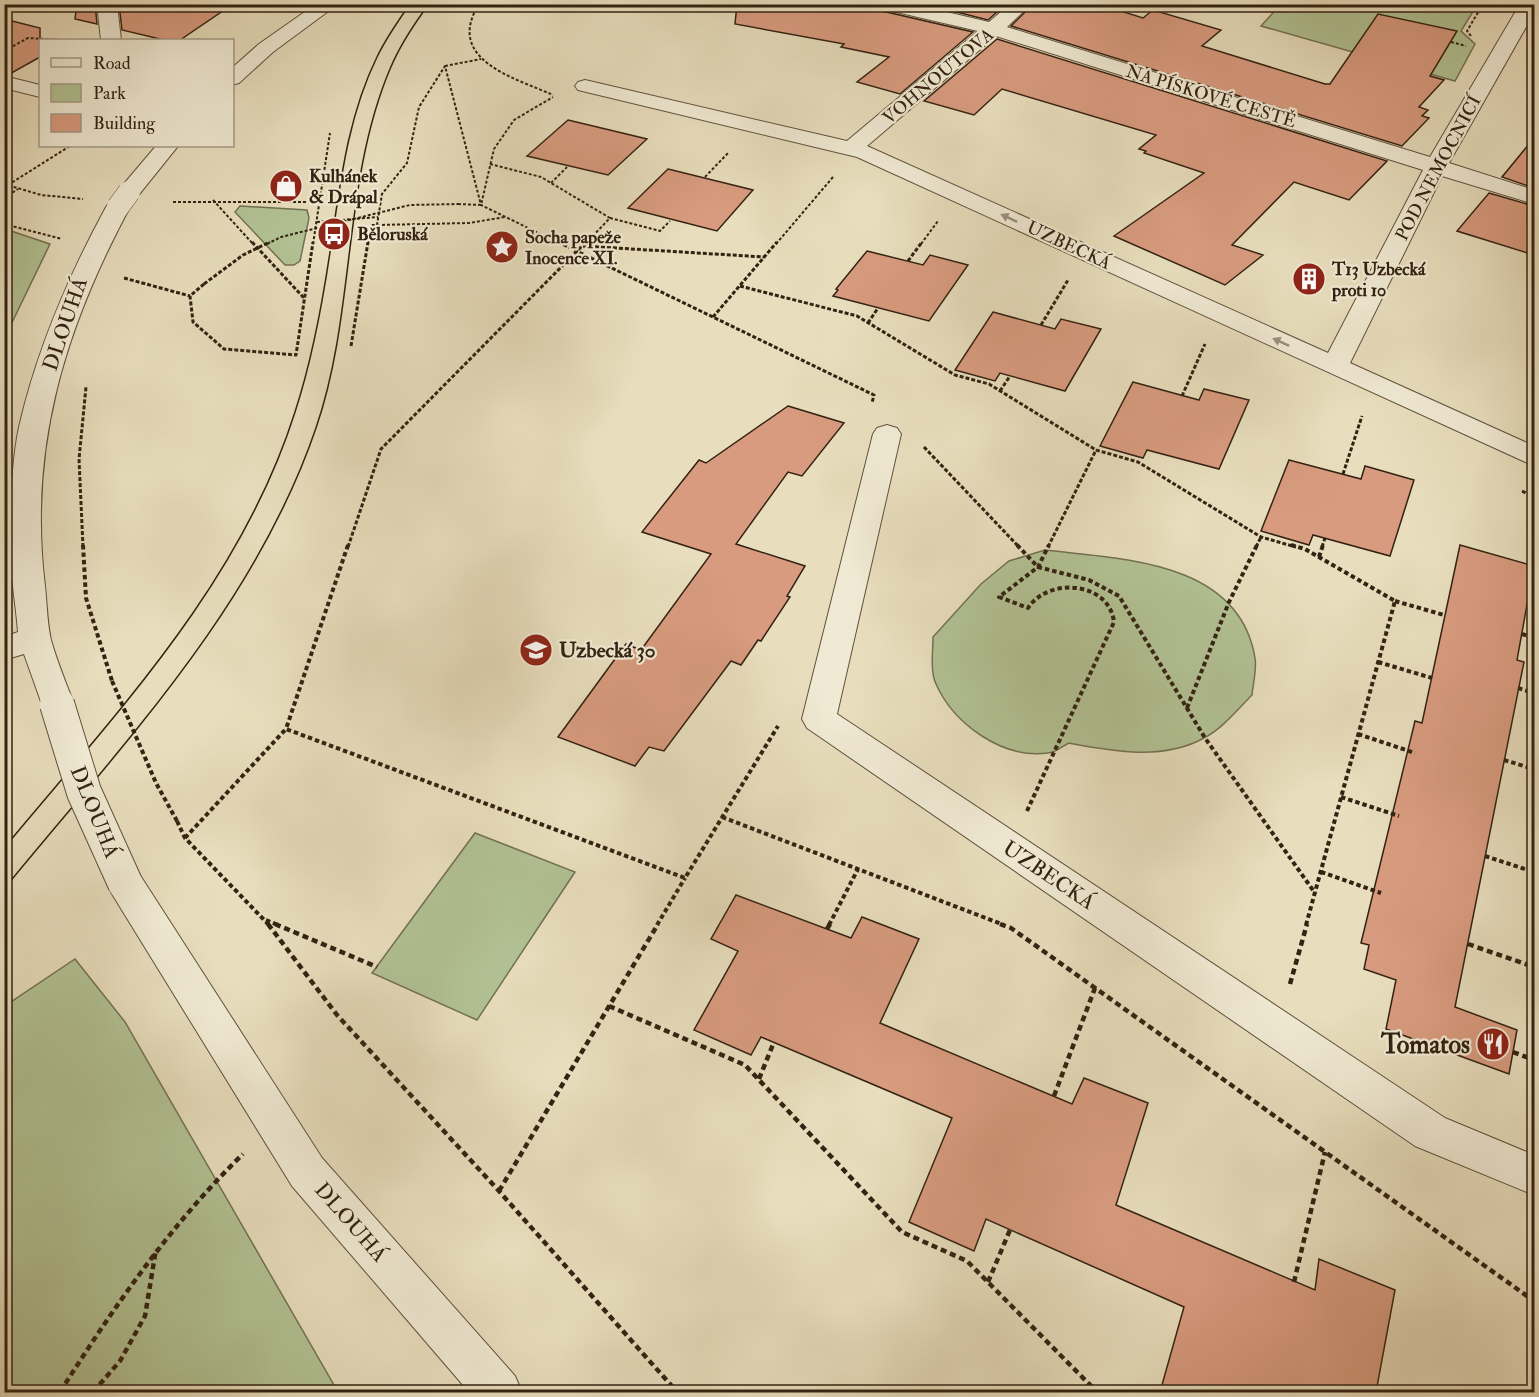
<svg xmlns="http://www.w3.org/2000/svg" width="1539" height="1397" font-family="'IM FELL Double Pica',serif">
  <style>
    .green { fill: #b2c294; stroke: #727253; stroke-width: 1.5 }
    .building { fill: #d89b7f; stroke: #332212; stroke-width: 1.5 }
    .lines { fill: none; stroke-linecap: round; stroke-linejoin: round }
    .minor-casing { stroke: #60513d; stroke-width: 2 }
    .tertiary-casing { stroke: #60513d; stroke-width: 2 }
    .path-far3 { stroke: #332212; stroke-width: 2; stroke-dasharray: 3 2; stroke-linecap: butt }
    .path-far2 { stroke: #332212; stroke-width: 3; stroke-dasharray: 4 2; stroke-linecap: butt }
    .path-far1 { stroke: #332212; stroke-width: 4; stroke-dasharray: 4.5 3; stroke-linecap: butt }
    .path { stroke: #332212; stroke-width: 4.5; stroke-dasharray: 6 4; stroke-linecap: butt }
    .minor { fill: #f0ead4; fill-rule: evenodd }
    .tertiary { fill: #f0ead4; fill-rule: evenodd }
    .tram { stroke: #332212; stroke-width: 1.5 }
    .tertiary-bridge-far1-casing { stroke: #60513d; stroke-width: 23; stroke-linecap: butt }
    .tertiary-bridge-casing { stroke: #60513d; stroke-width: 36; stroke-linecap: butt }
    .path-bridge-far2 { stroke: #332212; stroke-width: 2; stroke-dasharray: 3 2; stroke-linecap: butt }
    .path-bridge-far1 { stroke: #332212; stroke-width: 3; stroke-dasharray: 4 2; stroke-linecap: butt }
    .path-bridge { stroke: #332212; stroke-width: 4; stroke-dasharray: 4.5 3; stroke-linecap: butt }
    .tertiary-bridge-far1 { stroke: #f0ead4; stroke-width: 22 }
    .tertiary-bridge { stroke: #f0ead4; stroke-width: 34 }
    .oneway { fill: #9b907d }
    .labels { text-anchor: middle; stroke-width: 4.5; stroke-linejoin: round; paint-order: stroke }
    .far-street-label { font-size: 18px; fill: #332212; stroke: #f0ead4 }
    .far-poi-label { font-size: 18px; font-weight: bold; fill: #332212; stroke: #f0ead4; text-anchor: start }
    .street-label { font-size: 21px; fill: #332212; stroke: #f0ead4 }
    .poi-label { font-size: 21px; font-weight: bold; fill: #332212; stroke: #f0ead4; text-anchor: start }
    .near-poi-label { font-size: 26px; font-weight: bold; fill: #332212; stroke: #f0ead4; text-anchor: end }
  </style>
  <rect width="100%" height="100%" fill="#e8debd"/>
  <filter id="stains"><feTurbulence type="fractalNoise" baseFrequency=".00333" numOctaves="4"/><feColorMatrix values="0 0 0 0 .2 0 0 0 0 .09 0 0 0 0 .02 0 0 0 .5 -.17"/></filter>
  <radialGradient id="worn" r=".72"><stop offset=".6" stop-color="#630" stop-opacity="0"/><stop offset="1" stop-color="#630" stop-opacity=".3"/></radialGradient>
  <!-- green -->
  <g class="green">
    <path d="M1280,5H1477L1461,31L1475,44L1455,81L1261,26Z"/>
    <path d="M240,206L307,210L309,218L300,261L294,265H285L235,212Z"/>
    <path d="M5,229L50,244L5,337L4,229Z"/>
    <path d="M1045,550C1121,559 1239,560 1255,658C1257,669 1253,684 1252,695C1238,709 1222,729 1204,738C1163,761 1112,751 1069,743C1063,746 1055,753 1048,753C1002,759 954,724 936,684C930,672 933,650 933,637L981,584L1009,561Z"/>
    <path d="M475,833L575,872L477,1020L372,973Z"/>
    <path d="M75,959L125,1022L338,1392H5V1006Z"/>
  </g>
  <!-- building -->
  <g class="building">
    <path d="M77,4H95L97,24L75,19Z"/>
    <path d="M119,4H233L180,40H164L122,30Z"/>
    <path d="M737,4H875L878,10L973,32L900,94L857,82L889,57L841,47L844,44L735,24Z"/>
    <path d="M925,4H1006L988,20Z"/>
    <path d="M1033,4H1075L1091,9L1098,4L1143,18L1153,10L1221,30L1202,46L1325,84H1330L1378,14L1457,31L1430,76L1444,80L1419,107L1428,110L1422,116L1429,118L1402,146L1011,26Z"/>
    <path d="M4,19L40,28V57L8,75L4,74Z"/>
    <path d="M997,39L1387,161L1349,200L1294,182L1232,245L1263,255L1225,285L1114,236L1204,173L1144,153L1146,151L1139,149L1156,135L1002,89L974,115L924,101Z"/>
    <path d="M568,120L647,139L608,175L527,156Z"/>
    <path d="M1534,138V188L1502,177Z"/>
    <path d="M668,169L753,190L717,231L628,208Z"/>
    <path d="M1489,193L1534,206V255L1457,231Z"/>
    <path d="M867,251L923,265L930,255L968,265L929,321L833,296L838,290L836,289Z"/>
    <path d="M993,312L1055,329L1061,319L1101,329L1065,391L1000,373L995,381L955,370Z"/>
    <path d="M1133,382L1199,400L1204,389L1249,400L1219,469L1147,450L1143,458L1100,446Z"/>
    <path d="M788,406L844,423L802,476L788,472L736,544L805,566L787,596L790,597L761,641L758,640L741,665L731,661L664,751L649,747L635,766L558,737L626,644L641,650L711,554L642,532L699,460L706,463Z"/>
    <path d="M1289,460L1361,479L1365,466L1414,480L1390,556L1313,535L1309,545L1261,531Z"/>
    <path d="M1460,545L1534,566L1517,660L1524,662L1455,1007L1517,1030L1509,1074L1386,1029L1396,980L1364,969L1369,945L1361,943L1415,721L1422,723Z"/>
    <path d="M736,895L851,938L862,917L919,939L880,1023L1072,1104L1084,1078L1148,1103L1116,1205L1315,1290L1319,1259L1395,1290L1376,1392H1160L1184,1307L986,1219L974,1251L909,1222L952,1118L761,1037L751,1055L694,1030L738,951L711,939Z"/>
  </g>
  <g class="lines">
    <!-- minor casing -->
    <g class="minor-casing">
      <g id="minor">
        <path d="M97,4H117L121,40H101Z"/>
        <path d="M877,4H913L989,22L1010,4H1031L1007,27L1430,157L1520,4H1534V13L1449,163L1534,190V204L1442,176L1350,363L1534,446V466L857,157L578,90L575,86L578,82L585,80L847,141L978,31L879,8ZM996,36L1423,170L1328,353L867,146Z"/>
        <path d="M4,76L40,85V97L4,88Z"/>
        <path d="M887,425L897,428L901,434L837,714L1445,1118L1534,1155V1195L1415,1146L807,728L802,719L873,434L877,428Z"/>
      </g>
    </g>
    <!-- tertiary casing -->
    <g class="tertiary-casing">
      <g id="tertiary">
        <path d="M316,4H338L273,52L239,83L232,85V68L259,44Z"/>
        <path d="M156,146H178L137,197H121L117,192Z"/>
        <path d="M118,200L126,202L130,207C65,328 28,447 45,586C47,603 47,623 51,640C57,661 66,683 74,704L69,713L57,716L45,713L24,654L4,660V637L18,632C16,604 10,574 10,545C11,507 11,465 19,427C37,349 68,277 106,207L110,202Z"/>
        <path d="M125,868L138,872L322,1158L515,1376L522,1392H469L292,1186L112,894L107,883L112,872Z"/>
      </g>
    </g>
    <!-- path-far3 -->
    <g class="path-far3">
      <path d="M479,4C444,60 515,78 553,95"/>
      <path d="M836,4L853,8"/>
      <path d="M1471,36L1467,31L1483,4"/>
      <path d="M1451,42L1466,46"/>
      <path d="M4,51L28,38L60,40"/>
      <path d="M445,66L481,59"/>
      <path d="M490,164L541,177L610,218L585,244"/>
      <path d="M705,177L729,152"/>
      <path d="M551,183L567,167"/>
      <path d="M4,184L41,195L83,199"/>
      <path d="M8,185L70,146"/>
      <path d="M4,198L18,189"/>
      <path d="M213,200L253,244"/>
      <path d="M173,202H320"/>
      <path d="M458,204L481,205L494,149L514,120L553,97"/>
      <path d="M610,218L660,231L670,221"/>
      <path d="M317,222L378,217"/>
      <path d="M4,224L62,239"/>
      <path d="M377,225L469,223L505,217"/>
      <path d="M313,244L330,133"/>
      <path d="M368,244L371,225H377L382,194L407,163L419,107L445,66L481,205L561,244"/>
      <path d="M776,244L833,177"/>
      <path d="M921,244L938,221"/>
    </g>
    <!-- path-far2 -->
    <g class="path-far2">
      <path d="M252,242L304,298"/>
      <path d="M558,242L874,395L872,403"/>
      <path d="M583,246L764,257"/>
      <path d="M908,261L922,242"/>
      <path d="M124,278L190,296"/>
      <path d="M204,284L190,296L193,322L224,349L296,355L313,242"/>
      <path d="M740,286L857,316L955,375L989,384L1096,450L1138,462L1261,537L1296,547"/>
      <path d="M713,317L777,242"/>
      <path d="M868,323L878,308"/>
      <path d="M1041,325L1068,280"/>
      <path d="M351,346L368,242"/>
      <path d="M1000,391L1010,376"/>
      <path d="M1182,396L1205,344"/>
      <path d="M924,447L1019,547"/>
      <path d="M1343,474L1362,416"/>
      <path d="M1522,491L1534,497"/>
      <path d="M83,547L79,459L86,387"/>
      <path d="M348,547L381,449L586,242"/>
      <path d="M1048,547L1096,450"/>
      <path d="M1256,547L1261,537"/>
      <path d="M1322,547L1325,538"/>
    </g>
    <!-- path-far1 -->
    <g class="path-far1">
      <path d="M83,545L86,598L112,681"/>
      <path d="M348,545L286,729L685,878L778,726"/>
      <path d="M1017,545L1038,567L1089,580L1119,596L1205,738L1315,893"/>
      <path d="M1291,545L1305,549L1395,601L1306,925"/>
      <path d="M1319,557L1323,545"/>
      <path d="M1395,601L1444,615"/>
      <path d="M1522,634L1534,638"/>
      <path d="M1378,662L1432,678"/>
      <path d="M1518,688L1534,693"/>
      <path d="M1187,708L1229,602L1257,545"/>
      <path d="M1358,734L1415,753"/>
      <path d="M1504,760L1534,769"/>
      <path d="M1341,797L1399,816"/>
      <path d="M1027,811L1114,622C1109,581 1048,577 1028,608L999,597L1038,567L1049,545"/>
      <path d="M722,817L1004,925"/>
      <path d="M177,821L185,838L269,925"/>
      <path d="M185,838L286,729"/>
      <path d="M1485,856L1534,872"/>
      <path d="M1321,872L1381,893"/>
      <path d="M266,920L278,925"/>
      <path d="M657,925L685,878"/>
      <path d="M829,925L858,869"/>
    </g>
    <!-- path -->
    <g class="path">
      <path d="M268,924L337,1015L499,1191L677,1392"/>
      <path d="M275,924L377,967"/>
      <path d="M1000,924L1011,928L1534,1301"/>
      <path d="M827,929L830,924"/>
      <path d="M1468,944L1534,967"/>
      <path d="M1290,984L1307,924"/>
      <path d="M609,1006L745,1065L902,1232L967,1261L1097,1392"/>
      <path d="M1513,1052L1534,1060"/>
      <path d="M759,1079L774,1042"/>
      <path d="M1054,1096L1095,988"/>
      <path d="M499,1191L658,924"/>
      <path d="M988,1282L1010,1230"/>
      <path d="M1294,1282L1325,1152"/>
      <path d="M60,1392C114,1307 170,1225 243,1154"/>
      <path d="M93,1392L120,1361L145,1316L156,1249"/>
      <path d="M1531,1392L1534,1364"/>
    </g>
    <!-- minor -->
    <use href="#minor" class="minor"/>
    <!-- tertiary -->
    <use href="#tertiary" class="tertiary"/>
    <!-- tram -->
    <g class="tram">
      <path d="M4,848C116,713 241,583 295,412C312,360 322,306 330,252C340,186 347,118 377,57C386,38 398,21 410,4"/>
      <path d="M4,889C121,746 255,607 316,428C356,312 342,183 390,69C400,45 414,24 429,4"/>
    </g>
    <!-- tertiary-bridge-far1 casing -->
    <g class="tertiary-bridge-far1-casing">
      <path id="tertiary-bridge-far1" d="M118,207L129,192"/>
    </g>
    <!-- tertiary-bridge casing -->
    <g class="tertiary-bridge-casing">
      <path id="tertiary-bridge" d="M57,704L84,792L125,883"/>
    </g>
    <!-- path-bridge-far2 -->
    <path class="path-bridge-far2" d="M267,244L281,237L410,205L458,204"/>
    <!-- path-bridge-far1 -->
    <path class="path-bridge-far1" d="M204,284L243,255L270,242"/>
    <!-- path-bridge -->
    <path class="path-bridge" d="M112,681L156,783L177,821"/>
    <!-- tertiary-bridge-far1 -->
    <use href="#tertiary-bridge-far1" class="tertiary-bridge-far1"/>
    <!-- tertiary-bridge -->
    <use href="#tertiary-bridge" class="tertiary-bridge"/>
  </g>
  <!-- one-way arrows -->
  <defs><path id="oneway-solid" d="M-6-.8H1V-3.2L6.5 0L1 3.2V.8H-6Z" transform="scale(1.5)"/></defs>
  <g class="oneway">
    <use href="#oneway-solid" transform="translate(1009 218) rotate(-155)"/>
    <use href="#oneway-solid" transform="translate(1281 342) rotate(-155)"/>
  </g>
  <!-- icons -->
  <defs>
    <g id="shop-disc" transform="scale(1.725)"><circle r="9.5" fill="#8f2418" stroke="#f0ead4"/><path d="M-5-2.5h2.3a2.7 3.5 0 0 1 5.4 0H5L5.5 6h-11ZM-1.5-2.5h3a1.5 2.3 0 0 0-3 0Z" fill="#fff"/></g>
    <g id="bus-disc" transform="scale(1.725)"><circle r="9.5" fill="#8f2418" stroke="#f0ead4"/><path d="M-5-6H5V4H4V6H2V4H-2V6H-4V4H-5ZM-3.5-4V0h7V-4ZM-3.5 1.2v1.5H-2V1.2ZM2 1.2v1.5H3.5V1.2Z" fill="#fff"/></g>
    <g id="sight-disc" transform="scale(1.725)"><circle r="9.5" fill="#8f2418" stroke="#f0ead4"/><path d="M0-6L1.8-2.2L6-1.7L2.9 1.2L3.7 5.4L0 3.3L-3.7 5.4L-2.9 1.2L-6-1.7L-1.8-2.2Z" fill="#fff"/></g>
    <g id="building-disc" transform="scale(1.725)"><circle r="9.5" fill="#8f2418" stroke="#f0ead4"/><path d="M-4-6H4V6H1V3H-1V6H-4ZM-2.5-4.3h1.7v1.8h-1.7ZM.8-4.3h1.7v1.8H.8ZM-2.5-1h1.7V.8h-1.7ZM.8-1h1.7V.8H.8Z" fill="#fff"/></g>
    <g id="school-disc" transform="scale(1.725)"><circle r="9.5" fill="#8f2418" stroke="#f0ead4"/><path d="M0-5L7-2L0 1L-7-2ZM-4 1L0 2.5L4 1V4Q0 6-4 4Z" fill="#fff"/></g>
    <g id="restaurant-disc" transform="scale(1.725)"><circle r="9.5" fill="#8f2418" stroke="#f0ead4"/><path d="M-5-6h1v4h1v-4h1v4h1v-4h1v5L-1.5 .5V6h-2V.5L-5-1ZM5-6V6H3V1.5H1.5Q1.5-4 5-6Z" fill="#fff"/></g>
  </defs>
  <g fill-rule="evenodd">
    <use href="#shop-disc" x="286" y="186"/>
    <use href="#bus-disc" x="334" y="234"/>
    <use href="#sight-disc" x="502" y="247"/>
    <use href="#building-disc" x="1309" y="279"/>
    <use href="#school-disc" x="536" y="650"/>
    <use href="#restaurant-disc" x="1493" y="1044"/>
  </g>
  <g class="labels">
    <!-- far-street labels -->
    <g class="far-street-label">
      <text transform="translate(938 76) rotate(-40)" y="6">VOHNOUTOVA</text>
      <text transform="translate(1211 96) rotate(17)" y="6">NA PÍSKOVÉ CESTĚ</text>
      <text transform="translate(1438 168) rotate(-62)" y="6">POD NEMOCNICÍ</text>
      <text transform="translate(1069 245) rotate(25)" y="6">UZBECKÁ</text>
    </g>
    <!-- far-poi labels -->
    <g class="far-poi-label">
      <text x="309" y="182">Kulhánek<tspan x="309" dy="21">&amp; Drápal</tspan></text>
      <text x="357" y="240">Běloruská</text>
      <text x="525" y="243">Socha papeže<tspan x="525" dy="21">Inocence XI.</tspan></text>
      <text x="1332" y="275">T13 Uzbecká<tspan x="1332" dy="21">proti 10</tspan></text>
    </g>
    <!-- street labels -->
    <g class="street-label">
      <text transform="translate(65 324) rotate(-71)" y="7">DLOUHÁ</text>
      <text transform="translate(95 812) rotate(68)" y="7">DLOUHÁ</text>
      <text transform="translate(1049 875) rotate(34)" y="7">UZBECKÁ</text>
      <text transform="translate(351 1222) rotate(49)" y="7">DLOUHÁ</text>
    </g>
    <!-- poi labels -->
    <g class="poi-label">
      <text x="559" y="657">Uzbecká 30</text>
    </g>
    <!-- near-poi labels -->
    <g class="near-poi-label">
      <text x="1470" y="1053">Tomatos</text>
    </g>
  </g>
  <!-- margin -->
  <rect width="1539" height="1397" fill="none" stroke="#e8debd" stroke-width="24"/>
  <rect x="6" y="6" width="1527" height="1385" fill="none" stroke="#332212" stroke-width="3"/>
  <rect x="12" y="12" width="1515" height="1373" fill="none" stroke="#332212" stroke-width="1.5"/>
  <!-- legend -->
  <rect x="39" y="39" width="195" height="108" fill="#f0ead4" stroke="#a49a86" stroke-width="1.5"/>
  <rect x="51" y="58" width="30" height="9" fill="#f0ead4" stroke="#a49a86" stroke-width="1.5"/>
  <text x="93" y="69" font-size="18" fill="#332212">Road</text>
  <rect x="51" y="84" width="30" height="18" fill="#b2c294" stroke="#a49a86" stroke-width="1.5"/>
  <text x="93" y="99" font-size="18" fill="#332212">Park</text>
  <rect x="51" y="114" width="30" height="18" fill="#d89b7f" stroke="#a49a86" stroke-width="1.5"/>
  <text x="93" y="129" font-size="18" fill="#332212">Building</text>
  <rect width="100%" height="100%" filter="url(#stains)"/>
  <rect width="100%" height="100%" fill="url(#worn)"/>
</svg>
